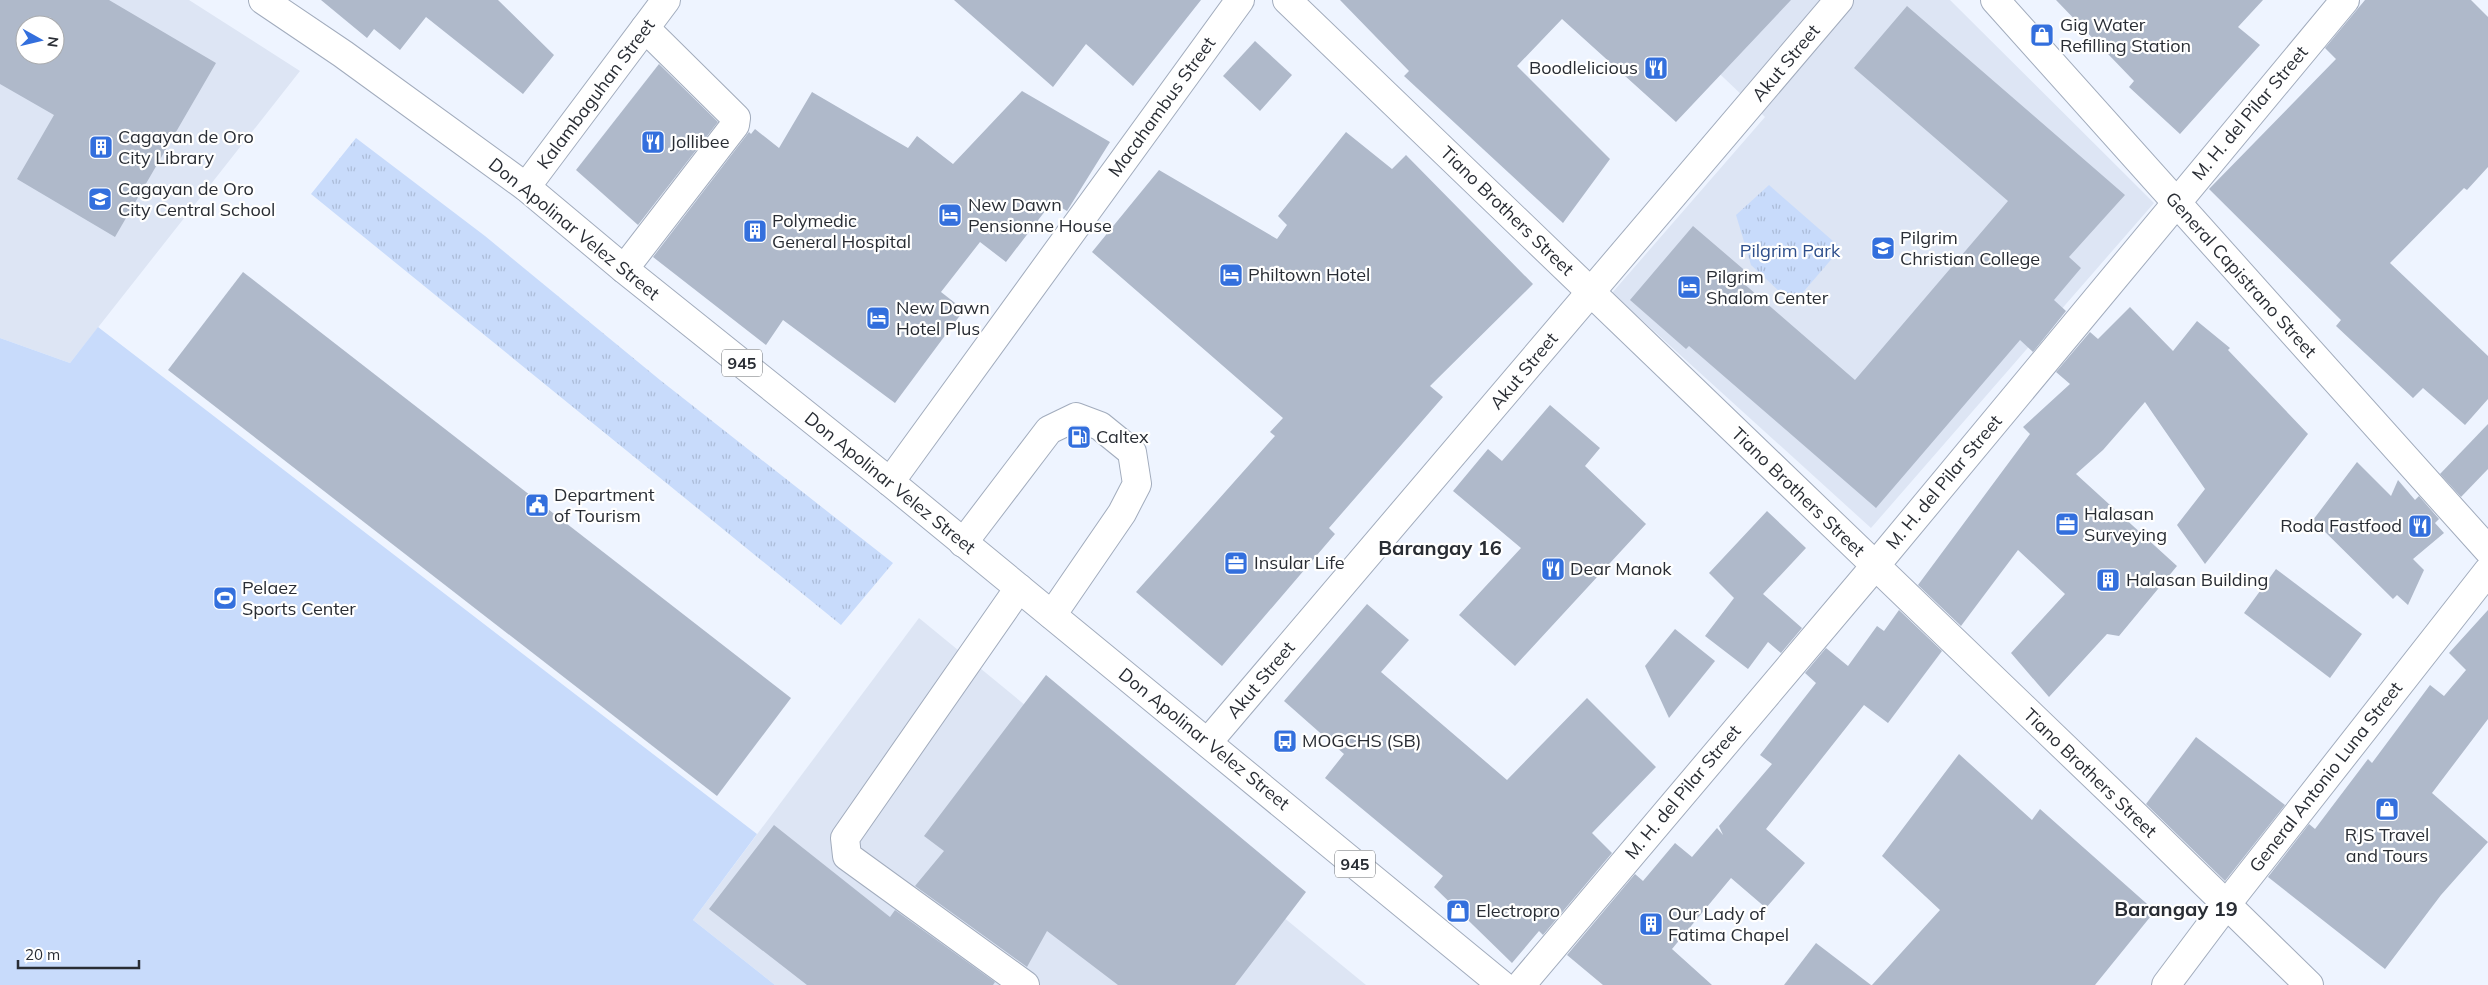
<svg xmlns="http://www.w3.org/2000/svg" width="2488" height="985" font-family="Mulish,sans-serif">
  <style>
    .built { fill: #dde5f4; fill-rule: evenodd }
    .grass { fill: #c8dbfb }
    .park { fill: url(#park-tufts) }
    .building { fill: #afb9ca; fill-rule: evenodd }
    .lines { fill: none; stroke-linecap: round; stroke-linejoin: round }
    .minor-casing { stroke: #a2acbd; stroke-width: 30 }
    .major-casing { stroke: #a2acbd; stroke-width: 30 }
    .minor { stroke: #fff; stroke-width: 28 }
    .major { stroke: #fff; stroke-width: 28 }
    .labels { text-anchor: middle; stroke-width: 4.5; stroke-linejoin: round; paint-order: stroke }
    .shield { fill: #fff; stroke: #696c71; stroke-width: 1 }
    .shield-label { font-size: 16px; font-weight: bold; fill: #292d34 }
    .poi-label { font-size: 18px; fill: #292d34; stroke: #fff; text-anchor: start }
    .street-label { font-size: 18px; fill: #292d34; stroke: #fff }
    .park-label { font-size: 18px; fill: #2d4e8b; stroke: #fff }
    .quarter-label { font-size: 20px; font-weight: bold; fill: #292d34; stroke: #fff }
  </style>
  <defs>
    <pattern id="park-tufts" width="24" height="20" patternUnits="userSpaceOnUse" patternTransform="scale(1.25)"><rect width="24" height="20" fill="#c8dbfb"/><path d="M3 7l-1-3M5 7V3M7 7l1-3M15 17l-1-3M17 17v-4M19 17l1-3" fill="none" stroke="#acbcd8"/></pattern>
  </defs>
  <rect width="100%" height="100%" fill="#eef4ff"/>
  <!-- built -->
  <g class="built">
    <path d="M0,0H189L300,71L70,363L0,338ZM25,25H55V55H25Z"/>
    <path d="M1642,0H1950L2154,203L1871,528L1612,293L1765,117Z"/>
    <path d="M919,618L1366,985H775L693,920Z"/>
  </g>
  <!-- grass -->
  <path class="grass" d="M98,327L757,834L693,920L775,985H0V338L70,363Z"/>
  <!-- park -->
  <g class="park">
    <path d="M356,138L485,236L660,380L893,563L841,625L311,194Z"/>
    <path d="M1769,185L1841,248L1793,304L1751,265L1736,215Z"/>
  </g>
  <!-- building -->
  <g class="building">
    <path d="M0,0H109L216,63L115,237L17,179L54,115L0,84ZM25,25H55V55H25Z"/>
    <path d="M321,0H498L554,55L523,94L426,17L400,50L374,29L367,38Z"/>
    <path d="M954,0H1201L1133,86L1086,44L1053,87Z"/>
    <path d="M1340,0H1791L1676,122L1562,19L1517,66L1610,159L1563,223L1404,76L1409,71Z"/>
    <path d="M2056,0H2263L2238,27L2260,45L2180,134L2129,87L2134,81Z"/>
    <path d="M2365,0H2471L2488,17V167L2467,190L2464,188L2390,263L2488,356V399L2465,425L2423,388L2413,398L2336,326L2341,320L2209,189L2336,59L2325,48Z"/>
    <path d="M1907,6L2125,195L2069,257L2081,268L2054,300L2066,311L2033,352L2020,340L1876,508L1689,346L1686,349L1630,300L1693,226L1749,274L1742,282L1855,380L2008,201L1854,68Z"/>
    <path d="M1255,41L1292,75L1260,111L1223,76Z"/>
    <path d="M659,64L718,122L638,225L576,170Z"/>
    <path d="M1022,91L1110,142L1067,211L1052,202L1006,262L980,242L941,292L964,310L895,403L783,320L766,345L653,257L749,132L751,134L755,129L779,148L812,92L908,148L917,136L953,164Z"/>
    <path d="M1346,132L1392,169L1406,155L1533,284L1430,386L1443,397L1329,528L1335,534L1222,666L1136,592L1275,436L1270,432L1283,418L1092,252L1159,170L1277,239L1287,225L1278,216Z"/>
    <path d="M243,272L791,698L717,796L168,370Z"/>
    <path d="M2130,307L2173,351L2197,321L2230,348L2228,350L2308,434L2205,564L2177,525L2205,489L2145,402L2103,450L2076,474L2177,566L2119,636L2107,634L2049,697L2011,653L2065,594L2018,550L1961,626L1918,585L2030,434L2023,427L2070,384L2056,372L2090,332L2098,339Z"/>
    <path d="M1550,405L1600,448L1585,466L1646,524L1515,666L1459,615L1521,548L1453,491L1488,449L1502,461Z"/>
    <path d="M2488,424V469L2461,497L2440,474Z"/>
    <path d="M2357,462L2391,496L2398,480L2415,500L2419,496L2439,519L2435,523L2444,533L2413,559L2424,570L2408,605L2397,595L2393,599L2313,520Z"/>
    <path d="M1767,511L1806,548L1763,594L1802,628L1781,653L1768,642L1748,669L1705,636L1734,598L1709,573Z"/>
    <path d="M2276,569L2362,634L2330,678L2244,613Z"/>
    <path d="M1367,604L1409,640L1381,672L1507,780L1587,698L1656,767L1592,833L1612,853L1543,935L1539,931L1512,963L1434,887L1443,876L1325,778L1344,754L1284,701Z"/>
    <path d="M1899,610L1942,651L1888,723L1864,705L1766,829L1805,863L1766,908L1731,878L1672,949L1712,985H1603L1567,955L1635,874L1643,881L1675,843L1692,857L1717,828L1723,835L1719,826L1772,764L1760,755L1816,683L1805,673L1826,648L1848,666L1877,626L1884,631Z"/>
    <path d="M2488,610V719L2432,793L2488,842L2441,895L2385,969L2268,877L2309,824L2315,829L2368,759L2372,763L2430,685L2444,696L2466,670L2449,653Z"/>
    <path d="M1675,629L1715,661L1669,718L1645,666Z"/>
    <path d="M1046,675L1306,892L1235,985H1118L1047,931L1027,967L915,886L944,851L924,836Z"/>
    <path d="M2196,737L2285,805L2225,881L2146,804Z"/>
    <path d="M1959,754L2032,820L2040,809L2155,911L2095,985H1872L1940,910L1882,856Z"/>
    <path d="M774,825L890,917L895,910L995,982L993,985H807L709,909Z"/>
    <path d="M1816,943L1871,985H1784Z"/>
  </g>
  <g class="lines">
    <!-- minor casing -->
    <g class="minor-casing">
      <g id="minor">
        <path d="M1287,0L2136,816L2309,985"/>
        <path d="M526,187L666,0"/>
        <path d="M624,269L735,125L736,118L645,28"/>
        <path d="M890,482L1240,0"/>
        <path d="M963,543L1049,430L1076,417L1100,426L1132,452L1137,484L1122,513L1052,615"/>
        <path d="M1019,588L845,838L847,856L1025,985"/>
        <path d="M1208,742L1839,0"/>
        <path d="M1521,985L1875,566L2345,0"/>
        <path d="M2166,985L2226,905L2488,571"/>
      </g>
    </g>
    <!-- major casing -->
    <g class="major-casing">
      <g id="major">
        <path d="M263,0L343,54L526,187L624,269L890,482L1502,985"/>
        <path d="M1995,0L2488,550"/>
      </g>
    </g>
    <!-- minor -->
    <use href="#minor" class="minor"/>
    <!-- major -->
    <use href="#major" class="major"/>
  </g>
  <!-- icons -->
  <defs>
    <g id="shop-square" transform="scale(1.25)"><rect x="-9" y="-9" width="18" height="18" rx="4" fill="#336fdd" stroke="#fff"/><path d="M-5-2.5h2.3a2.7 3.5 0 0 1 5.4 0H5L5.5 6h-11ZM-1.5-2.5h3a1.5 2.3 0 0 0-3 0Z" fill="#fff"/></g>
    <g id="restaurant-square" transform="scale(1.25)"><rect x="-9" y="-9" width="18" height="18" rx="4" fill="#336fdd" stroke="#fff"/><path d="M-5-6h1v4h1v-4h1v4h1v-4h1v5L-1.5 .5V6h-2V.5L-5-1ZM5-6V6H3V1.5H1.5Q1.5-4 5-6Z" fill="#fff"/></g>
    <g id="building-square" transform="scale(1.25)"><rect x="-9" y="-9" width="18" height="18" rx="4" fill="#336fdd" stroke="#fff"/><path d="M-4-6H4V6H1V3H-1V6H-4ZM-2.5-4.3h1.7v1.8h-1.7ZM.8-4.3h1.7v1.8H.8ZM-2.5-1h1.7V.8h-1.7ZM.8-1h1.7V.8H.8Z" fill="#fff"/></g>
    <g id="school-square" transform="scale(1.25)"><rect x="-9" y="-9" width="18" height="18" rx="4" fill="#336fdd" stroke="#fff"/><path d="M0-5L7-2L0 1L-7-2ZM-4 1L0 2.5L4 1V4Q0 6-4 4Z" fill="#fff"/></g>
    <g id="hotel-square" transform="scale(1.25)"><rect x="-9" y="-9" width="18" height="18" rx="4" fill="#336fdd" stroke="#fff"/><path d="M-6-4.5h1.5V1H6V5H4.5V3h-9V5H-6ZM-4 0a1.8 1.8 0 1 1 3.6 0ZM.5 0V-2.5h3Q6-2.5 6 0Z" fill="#fff"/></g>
    <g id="university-square" transform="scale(1.25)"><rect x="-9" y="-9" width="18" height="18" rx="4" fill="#336fdd" stroke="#fff"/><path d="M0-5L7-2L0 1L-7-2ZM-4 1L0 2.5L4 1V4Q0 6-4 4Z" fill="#fff"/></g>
    <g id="fuel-square" transform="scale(1.25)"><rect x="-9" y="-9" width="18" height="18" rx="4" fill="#336fdd" stroke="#fff"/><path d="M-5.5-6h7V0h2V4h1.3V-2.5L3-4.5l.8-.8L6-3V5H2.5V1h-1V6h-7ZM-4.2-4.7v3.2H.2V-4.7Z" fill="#fff"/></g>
    <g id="civic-square" transform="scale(1.25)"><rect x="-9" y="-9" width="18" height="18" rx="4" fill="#336fdd" stroke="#fff"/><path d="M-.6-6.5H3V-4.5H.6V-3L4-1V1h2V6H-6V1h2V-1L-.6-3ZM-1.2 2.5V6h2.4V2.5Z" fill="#fff"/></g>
    <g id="office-square" transform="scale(1.25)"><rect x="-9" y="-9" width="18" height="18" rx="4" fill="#336fdd" stroke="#fff"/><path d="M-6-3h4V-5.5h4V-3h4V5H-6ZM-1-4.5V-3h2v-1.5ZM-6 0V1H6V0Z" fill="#fff"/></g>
    <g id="stadium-square" transform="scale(1.25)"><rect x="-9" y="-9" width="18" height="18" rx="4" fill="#336fdd" stroke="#fff"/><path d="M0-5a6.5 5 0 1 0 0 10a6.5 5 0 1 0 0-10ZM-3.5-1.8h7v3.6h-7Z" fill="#fff"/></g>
    <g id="bus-square" transform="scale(1.25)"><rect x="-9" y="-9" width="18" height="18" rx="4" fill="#336fdd" stroke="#fff"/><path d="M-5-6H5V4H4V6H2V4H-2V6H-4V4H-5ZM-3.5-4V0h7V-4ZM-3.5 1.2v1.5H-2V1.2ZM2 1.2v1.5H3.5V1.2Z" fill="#fff"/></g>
  </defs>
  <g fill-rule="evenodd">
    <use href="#shop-square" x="2042" y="35"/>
    <use href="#restaurant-square" x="1656" y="68"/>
    <use href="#restaurant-square" x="653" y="142"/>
    <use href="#building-square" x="101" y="147"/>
    <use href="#school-square" x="100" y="199"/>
    <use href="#hotel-square" x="950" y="215"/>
    <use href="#building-square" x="755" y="231"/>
    <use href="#university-square" x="1883" y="248"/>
    <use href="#hotel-square" x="1231" y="275"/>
    <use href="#hotel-square" x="1689" y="287"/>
    <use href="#hotel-square" x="878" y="318"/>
    <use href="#fuel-square" x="1079" y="437"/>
    <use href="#civic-square" x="537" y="505"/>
    <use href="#office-square" x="2067" y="524"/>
    <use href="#restaurant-square" x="2420" y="526"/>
    <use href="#office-square" x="1236" y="563"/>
    <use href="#restaurant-square" x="1553" y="569"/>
    <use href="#building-square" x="2108" y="580"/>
    <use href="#stadium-square" x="225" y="598"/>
    <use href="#bus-square" x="1285" y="741"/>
    <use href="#shop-square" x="2387" y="809"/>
    <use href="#shop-square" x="1458" y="911"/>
    <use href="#building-square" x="1651" y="924"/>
  </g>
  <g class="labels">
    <!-- shield labels -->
    <g class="shield">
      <rect x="722" y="349.5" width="40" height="27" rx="4"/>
      <rect x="1335" y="850.5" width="40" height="27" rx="4"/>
    </g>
    <g class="shield-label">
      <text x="742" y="369">945</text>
      <text x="1355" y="870">945</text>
    </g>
    <!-- poi labels -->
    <g class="poi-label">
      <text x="2060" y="31">Gig Water<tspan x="2060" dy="21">Refilling Station</tspan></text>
      <text x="1638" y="74" text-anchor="end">Boodlelicious</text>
      <text x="118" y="143">Cagayan de Oro<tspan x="118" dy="21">City Library</tspan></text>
      <text x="670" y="148">Jollibee</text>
      <text x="118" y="195">Cagayan de Oro<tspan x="118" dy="21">City Central School</tspan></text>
      <text x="968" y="211">New Dawn<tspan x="968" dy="21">Pensionne House</tspan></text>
      <text x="772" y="227">Polymedic<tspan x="772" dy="21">General Hospital</tspan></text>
      <text x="1900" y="244">Pilgrim<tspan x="1900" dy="21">Christian College</tspan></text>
      <text x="1248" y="281">Philtown Hotel</text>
      <text x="1706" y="283">Pilgrim<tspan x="1706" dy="21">Shalom Center</tspan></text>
      <text x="896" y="314">New Dawn<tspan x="896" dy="21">Hotel Plus</tspan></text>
      <text x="1096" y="443">Caltex</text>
      <text x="554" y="501">Department<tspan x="554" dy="21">of Tourism</tspan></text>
      <text x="2084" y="520">Halasan<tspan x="2084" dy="21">Surveying</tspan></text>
      <text x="2402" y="532" text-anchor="end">Roda Fastfood</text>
      <text x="1254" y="569">Insular Life</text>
      <text x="1570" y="575">Dear Manok</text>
      <text x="2126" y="586">Halasan Building</text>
      <text x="242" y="594">Pelaez<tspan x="242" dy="21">Sports Center</tspan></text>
      <text x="1302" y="747">MOGCHS (SB)</text>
      <text x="2387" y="841" text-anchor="middle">RJS Travel<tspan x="2387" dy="21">and Tours</tspan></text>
      <text x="1476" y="917">Electropro</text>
      <text x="1668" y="920">Our Lady of<tspan x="1668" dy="21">Fatima Chapel</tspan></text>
    </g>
    <!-- street labels -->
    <g class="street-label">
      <text transform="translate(1786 63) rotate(-50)" y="6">Akut Street</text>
      <text transform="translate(596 94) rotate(-53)" y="6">Kalambaguhan Street</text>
      <text transform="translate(1162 107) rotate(-54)" y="6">Macahambus Street</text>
      <text transform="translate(2250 113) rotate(-50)" y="6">M. H. del Pilar Street</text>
      <text transform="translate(1507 211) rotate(44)" y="6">Tiano Brothers Street</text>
      <text transform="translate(574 229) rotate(39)" y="6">Don Apolinar Velez Street</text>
      <text transform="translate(2241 275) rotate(48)" y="6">General Capistrano Street</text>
      <text transform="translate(1524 371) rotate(-50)" y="6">Akut Street</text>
      <text transform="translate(1944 482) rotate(-50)" y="6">M. H. del Pilar Street</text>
      <text transform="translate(890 483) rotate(39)" y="6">Don Apolinar Velez Street</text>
      <text transform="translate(1798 492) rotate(44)" y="6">Tiano Brothers Street</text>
      <text transform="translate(1261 680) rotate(-50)" y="6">Akut Street</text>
      <text transform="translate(1204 739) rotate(39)" y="6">Don Apolinar Velez Street</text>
      <text transform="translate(2090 773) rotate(44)" y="6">Tiano Brothers Street</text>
      <text transform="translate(2326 777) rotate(-52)" y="6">General Antonio Luna Street</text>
      <text transform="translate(1683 792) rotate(-50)" y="6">M. H. del Pilar Street</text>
    </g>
    <!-- park labels -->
    <g class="park-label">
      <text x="1790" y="257">Pilgrim Park</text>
    </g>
    <!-- quarter labels -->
    <g class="quarter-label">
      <text x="1440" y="555">Barangay 16</text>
      <text x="2176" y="916">Barangay 19</text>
    </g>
  </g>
  <!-- north arrow -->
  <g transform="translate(40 40) rotate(98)"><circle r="24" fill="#ffffff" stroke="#a9abae"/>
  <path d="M0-4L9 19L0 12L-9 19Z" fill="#336fdd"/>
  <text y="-8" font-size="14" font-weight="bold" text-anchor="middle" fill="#292d34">N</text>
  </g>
  <!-- scale -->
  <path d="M18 960v8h121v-8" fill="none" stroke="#292d34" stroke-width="2.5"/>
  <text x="25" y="960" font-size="15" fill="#292d34" stroke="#ffffff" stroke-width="4" paint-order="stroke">20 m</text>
</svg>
